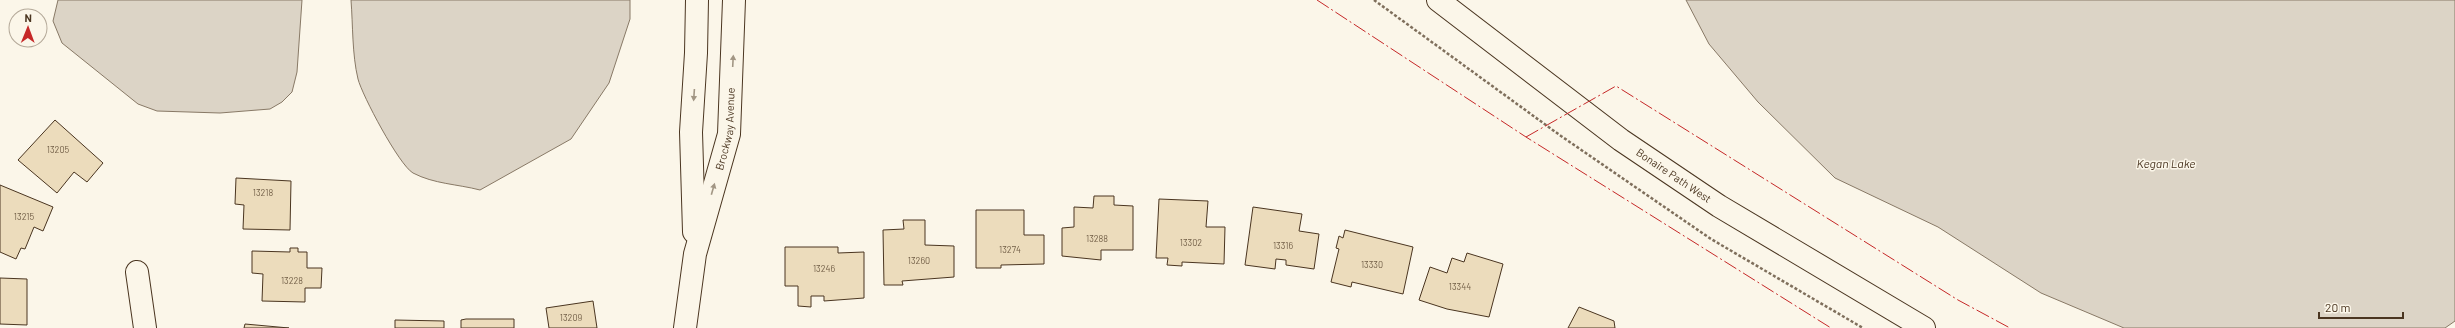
<svg xmlns="http://www.w3.org/2000/svg" width="2455" height="328" font-family="Barlow,sans-serif">
  <style>
    .water { fill: #dcd4c6; stroke: #887966 }
    .building { fill: #ecdcbc; stroke: #4a3520 }
    .lines { fill: none; stroke-linecap: round; stroke-linejoin: round }
    .street-casing { stroke: #4a3520; stroke-width: 24 }
    .secondary-casing { stroke: #4a3520; stroke-width: 24 }
    .path { stroke: #7f6f5c; stroke-width: 2.5; stroke-dasharray: 3 2; stroke-linecap: butt }
    .street { stroke: #fbf6e9; stroke-width: 22 }
    .secondary { stroke: #fbf6e9; stroke-width: 22 }
    .power { stroke: #c62828; stroke-width: 1; stroke-dasharray: 14 3 2 3; stroke-linecap: butt }
    .oneway { fill: #a29684 }
    .labels { text-anchor: middle; stroke-width: 3; stroke-linejoin: round; paint-order: stroke }
    .number-label { font-size: 9px; fill: #725f47 }
    .street-label { font-size: 11px; fill: #4a3520; stroke: #fbf6e9 }
    .water-label { font-size: 12px; font-style: italic; fill: #4a3520; stroke: #fbf6e9 }
  </style>
  <rect width="100%" height="100%" fill="#fbf6e9"/>
  <!-- water -->
  <g class="water">
    <path d="M58,0H302L297,72L292,92L282,102L270,109L220,113L157,111L138,104L62,43L53,21Z"/>
    <path d="M351,0H630V19L609,83L571,139L480,190C457,184 434,184 413,173C399,165 362,95 358,79C352,54 353,26 351,0Z"/>
    <path d="M1686,0H2455V321L2445,328H2124L2041,293L1938,227L1835,178L1758,102L1709,44Z"/>
  </g>
  <!-- building -->
  <g class="building">
    <path d="M55,120L103,163L87,182L74,172L57,193L18,160Z"/>
    <path d="M236,178L291,181L290,230L243,229L244,205L235,204Z"/>
    <path d="M0,185L53,207L43,231L34,227L25,249L21,248L16,259L0,252Z"/>
    <path d="M1094,196H1114V205L1133,206V250H1101V260L1062,256V228L1074,227V207L1093,208Z"/>
    <path d="M1159,199L1208,201L1206,227H1225L1224,264L1182,262V266L1167,265L1168,258H1156Z"/>
    <path d="M1253,207L1302,214L1299,231L1319,234L1314,269L1286,265V260L1276,259L1275,269L1245,265Z"/>
    <path d="M976,210H1024V235H1044V264L1001,265V268H976Z"/>
    <path d="M903,220H925V245L954,246V277L902,281L903,285H884L883,230L904,229Z"/>
    <path d="M1345,230L1413,247L1403,294L1352,282L1351,287L1331,282L1339,249L1336,248L1339,236L1343,238Z"/>
    <path d="M785,247H838V253L864,252V298L824,301V296H811V307L798,306V286H785Z"/>
    <path d="M290,248H298V252H307V268H322L321,288H305V302L262,301L263,274L252,273V251L290,252Z"/>
    <path d="M1467,253L1503,264L1489,317L1447,309L1419,300L1430,267L1447,273L1452,258L1464,262Z"/>
    <path d="M0,278L27,279V325L0,324Z"/>
    <path d="M593,301L597,328H549L546,308Z"/>
    <path d="M1579,307L1614,321L1615,328H1568Z"/>
    <path d="M466,319H514V328H461V320Z"/>
    <path d="M395,320L444,321V328H395Z"/>
    <path d="M245,324L289,328H244Z"/>
  </g>
  <g class="lines">
    <!-- street casing -->
    <g class="street-casing">
      <g id="street">
        <path d="M694,232L691,132L696,53L697,0"/>
        <path d="M137,272L145,328"/>
        <path id="s1" d="M685,328L695,254L729,134L734,0"/>
      </g>
    </g>
    <!-- secondary casing -->
    <g class="secondary-casing">
      <g id="secondary">
        <path id="s2" d="M1438,0L1621,140L1719,206L1924,328"/>
      </g>
    </g>
    <!-- path -->
    <path class="path" d="M1374,0L1561,136L1711,239L1863,328"/>
    <!-- street -->
    <use href="#street" class="street"/>
    <!-- secondary -->
    <use href="#secondary" class="secondary"/>
    <!-- power -->
    <g class="power">
      <path d="M1317,0L1526,137L1831,328"/>
      <path d="M1526,137L1616,86L1958,300L2010,328"/>
    </g>
  </g>
  <!-- one-way arrows -->
  <defs><path id="oneway-solid" d="M-6-.8H1V-3.2L6.5 0L1 3.2V.8H-6Z"/></defs>
  <g class="oneway">
    <use href="#oneway-solid" transform="translate(733 61) rotate(-87)"/>
    <use href="#oneway-solid" transform="translate(694 95) rotate(94)"/>
    <use href="#oneway-solid" transform="translate(713 189) rotate(-74)"/>
  </g>
  <g class="labels">
    <!-- number labels -->
    <g class="number-label">
      <text x="58" y="153">13205</text>
      <text x="263" y="196">13218</text>
      <text x="24" y="220">13215</text>
      <text x="1097" y="242">13288</text>
      <text x="1191" y="246">13302</text>
      <text x="1283" y="249">13316</text>
      <text x="1010" y="253">13274</text>
      <text x="919" y="264">13260</text>
      <text x="1372" y="268">13330</text>
      <text x="824" y="272">13246</text>
      <text x="292" y="284">13228</text>
      <text x="1460" y="290">13344</text>
      <text x="571" y="321">13209</text>
    </g>
    <!-- street labels -->
    <g class="street-label">
      <text dy="4" stroke="none"><textPath href="#s1" startOffset="204">Brockway Avenue</textPath></text>
      <text dy="4" stroke="none"><textPath href="#s2" startOffset="294">Bonaire Path West</textPath></text>
    </g>
    <!-- water labels -->
    <g class="water-label">
      <text x="2166" y="168">Kegan Lake</text>
    </g>
  </g>
  <!-- north arrow -->
  <g transform="translate(28 28) rotate(1)"><circle r="19" fill="#fbf6e9" stroke="#b4a999"/>
  <path d="M0-3L7 15L0 10L-7 15Z" fill="#c62828"/>
  <text y="-6" font-size="11" font-weight="bold" text-anchor="middle" fill="#4a3520">N</text>
  </g>
  <!-- scale -->
  <path d="M2319 312v6h84v-6" fill="none" stroke="#4a3520" stroke-width="2"/>
  <text x="2325" y="312" font-size="12" fill="#4a3520" stroke="#fbf6e9" stroke-width="3" paint-order="stroke">20 m</text>
</svg>
